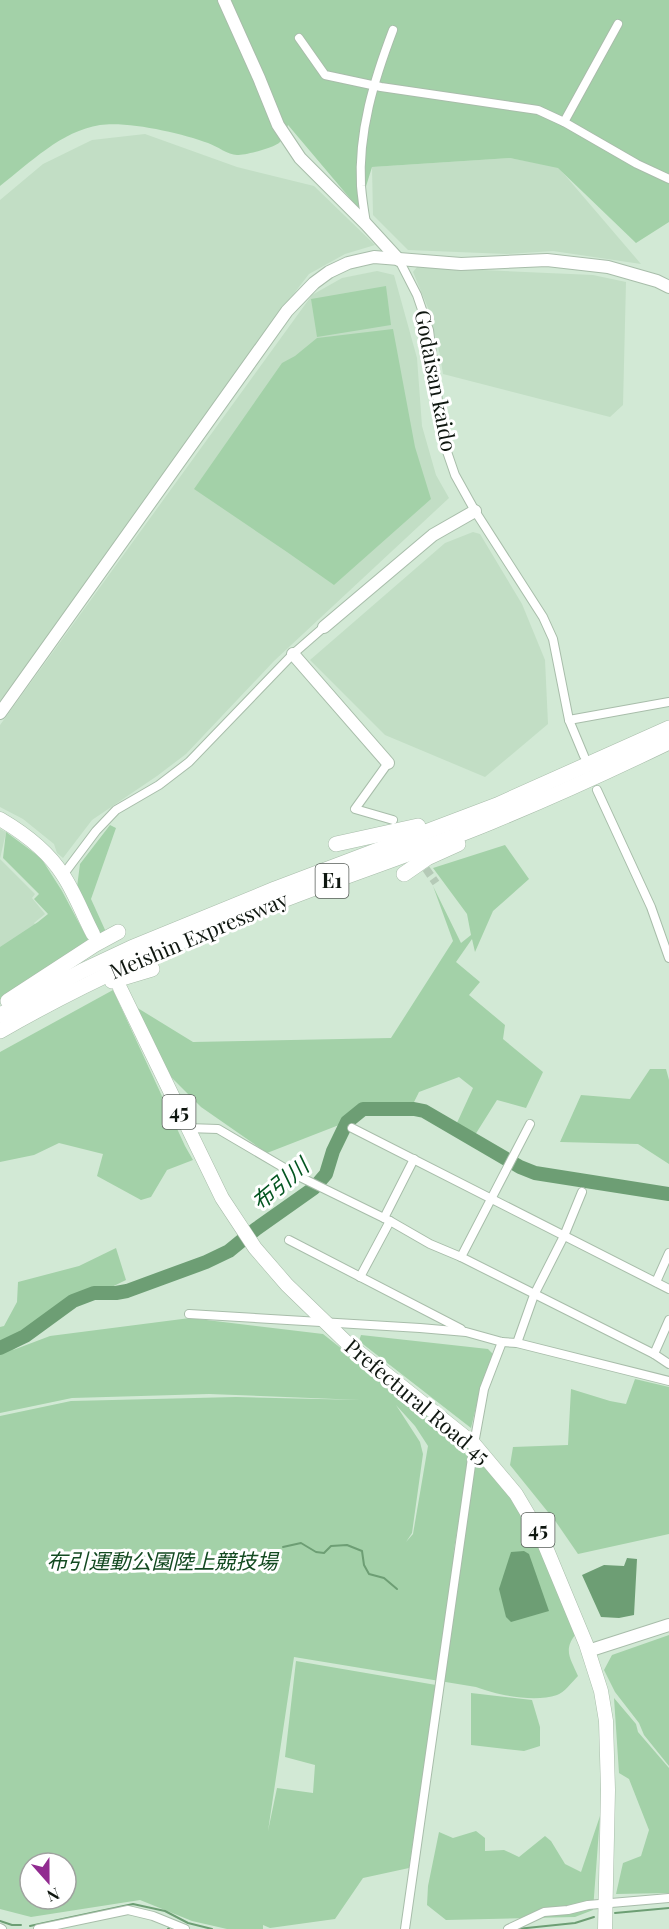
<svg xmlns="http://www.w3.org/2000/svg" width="669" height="1929" font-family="'Playfair Display','Noto Sans JP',serif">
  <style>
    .built { fill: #c2dec5 }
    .green { fill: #a3d1a8; fill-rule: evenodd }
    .water { fill: #6d9e74 }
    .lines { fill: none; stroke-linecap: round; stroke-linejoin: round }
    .stream { stroke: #6d9e74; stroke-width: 2 }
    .river { stroke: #6d9e74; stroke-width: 14 }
    .street-tunnel { stroke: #b5cab7; stroke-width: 8; stroke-dasharray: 8 4; stroke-linecap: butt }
    .street-casing { stroke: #a8bdaa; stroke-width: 10 }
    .secondary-casing { stroke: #a8bdaa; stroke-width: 14 }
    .primary-casing { stroke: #a8bdaa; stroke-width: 15 }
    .highway-casing { stroke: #a8bdaa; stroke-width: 16 }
    .street { stroke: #fff; stroke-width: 8 }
    .secondary { stroke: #fff; stroke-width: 12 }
    .primary { stroke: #fff; stroke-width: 14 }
    .highway { stroke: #fff; stroke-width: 15 }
    .labels { text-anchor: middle; stroke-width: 6; stroke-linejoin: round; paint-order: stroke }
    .shield { fill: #fff; stroke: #575d58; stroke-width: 1.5 }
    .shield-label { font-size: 20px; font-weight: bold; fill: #0f1710 }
    .street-label { font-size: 21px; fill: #0f1710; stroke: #fff }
    .park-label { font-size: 21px; font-style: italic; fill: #134a21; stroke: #fff }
    .water-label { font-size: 22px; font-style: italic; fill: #045621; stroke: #fff }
  </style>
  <rect width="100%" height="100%" fill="#d2e9d5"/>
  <!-- built -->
  <g class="built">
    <path d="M145,134L237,167L314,186L375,245L345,254L309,274L275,318L143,506L0,701V200L43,164L92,140Z"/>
    <path d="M510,158L558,167L641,264L553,251L507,254L408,250L373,215L372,167Z"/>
    <path d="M417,267L593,275L626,282L623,405L610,417L443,374L440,355L428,308L413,272Z"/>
    <path d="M377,271L394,275L417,358L422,426L436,475L449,498L274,661L186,754L157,776L92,820L63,858L57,853L54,844L23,819L0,807V725L312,295L342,278Z"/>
    <path d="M473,532L480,534L522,604L545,660L548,724L485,777L385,735L310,660L445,543Z"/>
    <path d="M0,829L6,832L0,859L35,894L32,898L45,914L34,923L52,943L0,978Z"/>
  </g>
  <!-- green -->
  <g class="green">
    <path d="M0,0H669V222L636,243L558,168L510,158L372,167L359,209L288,125C286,130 284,138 280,142C274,148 246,155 237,155C228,155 217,146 208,143C181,133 128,121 100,125C61,131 30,163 0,186Z"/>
    <path d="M386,286L391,325L317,337L311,299Z"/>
    <path d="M393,329L415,447L431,499L334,585L287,552L194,489L282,363L295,356L317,338Z"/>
    <path d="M110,825L116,828L91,899L106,932L100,934L77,887L80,864Z"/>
    <path d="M6,832L41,858L62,891L88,940L60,961L0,1000V947L38,922L48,914L34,899L39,894L3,858Z"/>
    <path d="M505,845L529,879L493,911L475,952L472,939L456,962L480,982L469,995L505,1025L503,1039L543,1072L526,1108L497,1100L475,1135L456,1125L473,1088L459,1077L419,1092L414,1102L354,1109L339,1125L267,1153L201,1107L165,1071L136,1007L193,1042L391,1038L453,941L433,886L461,943L471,935L467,914L433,868Z"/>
    <path d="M113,990L185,1146L193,1160L167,1170L151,1197L141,1200L97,1176L103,1154L59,1143L34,1155L0,1162V1052Z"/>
    <path d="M650,1069H666L669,1080V1164L638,1144L560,1142L581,1095L630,1099Z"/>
    <path d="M116,1248L126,1280L83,1301L13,1350L50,1336L190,1318L323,1334L453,1437L471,1447L453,1555L475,1454L511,1496L534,1533L575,1635C563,1651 571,1659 578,1676C572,1682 564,1693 557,1695C534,1703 497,1695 476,1687L294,1657L268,1831L277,1788L313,1793L315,1765L285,1757L296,1661L436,1685L409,1868L363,1878L335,1919L270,1928L263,1925V1929H227L192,1921L140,1900L31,1917L0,1909V1416L71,1401L236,1397L361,1400L209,1394L72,1398L0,1413V1327L4,1326L17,1302L18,1282L79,1266ZM396,1405L415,1426L428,1446L413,1534L406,1542L412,1533L423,1454L420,1442ZM30,1863H66V1899H30Z"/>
    <path d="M361,1335L488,1349L494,1355L481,1386L471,1428L359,1341Z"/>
    <path d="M635,1379L669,1387V1534L578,1554L556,1522L510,1465L513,1447L568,1445L571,1389L610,1401L626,1404Z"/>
    <path d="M669,1635V1766L644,1735L639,1723L615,1692L604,1670L612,1655Z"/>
    <path d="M471,1693L532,1700L540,1727V1746L524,1751L471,1745Z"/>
    <path d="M614,1698L636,1724L638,1732L669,1768V1893L616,1894L623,1863L641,1856L649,1830L629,1779L619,1773Z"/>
    <path d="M600,1816L593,1910L575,1917L446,1920L427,1905L428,1886L439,1832L453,1838L476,1831L485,1838V1851L504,1850L519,1857L545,1836L551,1841L565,1864L581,1872Z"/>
  </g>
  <!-- water -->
  <g class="water">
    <path d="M524,1551L529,1554L549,1611L511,1622L506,1617L499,1589L511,1552Z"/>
    <path d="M627,1558L637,1559L634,1615L619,1618L601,1617L582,1575L604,1565L624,1566Z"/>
  </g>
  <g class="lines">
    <!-- stream -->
    <g class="stream">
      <path d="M283,1547L301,1543L316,1552L324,1553L331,1546L347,1545L362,1551L364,1565L369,1574L384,1578L397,1589"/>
      <path d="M615,1913L669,1908"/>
      <path d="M0,1921L12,1925H21"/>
      <path d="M30,1926L133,1904L165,1911L188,1923L212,1929"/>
      <path d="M168,1929L169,1928"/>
      <path d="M517,1929L575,1923L594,1917"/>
    </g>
    <!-- river -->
    <path class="river" d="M0,1348L25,1336L73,1301L94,1293H116L127,1291L206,1262L229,1251L256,1229L314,1188L326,1174L333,1151L347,1122L363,1109H414L424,1111L520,1167L535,1173L669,1194"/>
    <!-- street-tunnel -->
    <path class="street-tunnel" d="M419,859L436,883"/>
    <!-- street casing -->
    <g class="street-casing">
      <g id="street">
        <path d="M299,38L325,75L381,87L538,110L564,122L637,164L669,179"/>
        <path d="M564,122L618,24"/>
        <path d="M366,223C364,211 362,198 361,186C358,132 374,80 393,30"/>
        <path d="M399,260L417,295L429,330L443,440L455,475L475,511L543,617L553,639L569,720L584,756"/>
        <path d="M569,720L669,702"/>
        <path d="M388,763L355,809L393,820"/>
        <path d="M597,790L651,907L669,958"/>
        <path d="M63,875L96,831L116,810L159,785L189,762L293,654L324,627"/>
        <path d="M187,1128L218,1129L298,1176L390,1221L430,1244L461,1257L654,1354L669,1364"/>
        <path d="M352,1128L669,1289"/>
        <path d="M384,1218L414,1159"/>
        <path d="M289,1240L461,1329"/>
        <path d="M461,1257L530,1124"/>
        <path d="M360,1277L390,1221"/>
        <path d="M656,1282L669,1253"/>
        <path d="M189,1314L420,1328L466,1332L502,1342L517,1343L669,1381"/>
        <path d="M517,1343L534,1295L564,1236L582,1192"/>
        <path d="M654,1354L669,1320"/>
        <path d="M0,1928L2,1929"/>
        <path d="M38,1929L128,1910L153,1916L185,1929"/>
        <path d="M405,1929L474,1444L484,1389L502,1342"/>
        <path d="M508,1929L544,1912L568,1910L588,1905L669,1898"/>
      </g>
    </g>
    <!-- secondary casing -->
    <g class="secondary-casing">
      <g id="secondary">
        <path d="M224,0L259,78L278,125L300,158L366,224L399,260"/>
        <path d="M324,627L433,535L475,511"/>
        <path d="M293,654L388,763"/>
        <path d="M0,713L287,311L314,283L329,272L348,263L374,257L461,264L547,260L608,267L657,281L669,287"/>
        <path d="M588,1651L669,1625"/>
      </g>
    </g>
    <!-- primary casing -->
    <g class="primary-casing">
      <g id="primary">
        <path d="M0,819C24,833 48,851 63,875C75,893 83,915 93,934"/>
        <path d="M120,988L222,1198L255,1248L287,1285L346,1342L474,1444L516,1494L542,1538L586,1644L601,1691L606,1721L608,1790L605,1929"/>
      </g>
    </g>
    <!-- highway casing -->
    <g class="highway-casing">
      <g id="highway">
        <path d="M336,844L418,826"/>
        <path d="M404,874L427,858L458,844"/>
        <path d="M112,981L152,969"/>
        <path d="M8,1001L94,945L118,932"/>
        <path d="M0,1015L82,971L131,948L275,889L497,805L669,728"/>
        <path d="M0,1031C90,979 186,937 283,900C352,873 423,850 491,822C552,797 611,770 669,742"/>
      </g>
    </g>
    <!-- street -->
    <use href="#street" class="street"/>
    <!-- secondary -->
    <use href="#secondary" class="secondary"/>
    <!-- primary -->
    <use href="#primary" class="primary"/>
    <!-- highway -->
    <use href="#highway" class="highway"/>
  </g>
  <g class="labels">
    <!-- shield labels -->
    <g class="shield">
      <rect x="315.5" y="864" width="33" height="34" rx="4.5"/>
      <rect x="162.5" y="1095" width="33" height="34" rx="4.5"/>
      <rect x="521.5" y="1513" width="33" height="34" rx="4.5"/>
    </g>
    <g class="shield-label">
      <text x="332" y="888">E1</text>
      <text x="179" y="1119">45</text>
      <text x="538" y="1537">45</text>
    </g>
    <!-- street labels -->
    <g class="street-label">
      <text transform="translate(435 381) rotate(79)" y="7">Godaisan kaido</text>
      <text transform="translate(199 936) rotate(-23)" y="7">Meishin Expressway</text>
      <text transform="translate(417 1402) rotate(40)" y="7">Prefectural Road 45</text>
    </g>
    <!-- park labels -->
    <g class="park-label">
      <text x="162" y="1569">布引運動公園陸上競技場</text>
    </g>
    <!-- water labels -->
    <g class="water-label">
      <text transform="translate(280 1184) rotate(-40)" y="8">布引川</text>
    </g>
  </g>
  <!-- north arrow -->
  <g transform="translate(48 1881) rotate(159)"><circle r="28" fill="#ffffff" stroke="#9fa29f" stroke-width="1.5"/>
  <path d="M0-4.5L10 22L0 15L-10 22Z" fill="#912b90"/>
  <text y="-9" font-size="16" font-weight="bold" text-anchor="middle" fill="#0f1710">N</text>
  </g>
</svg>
